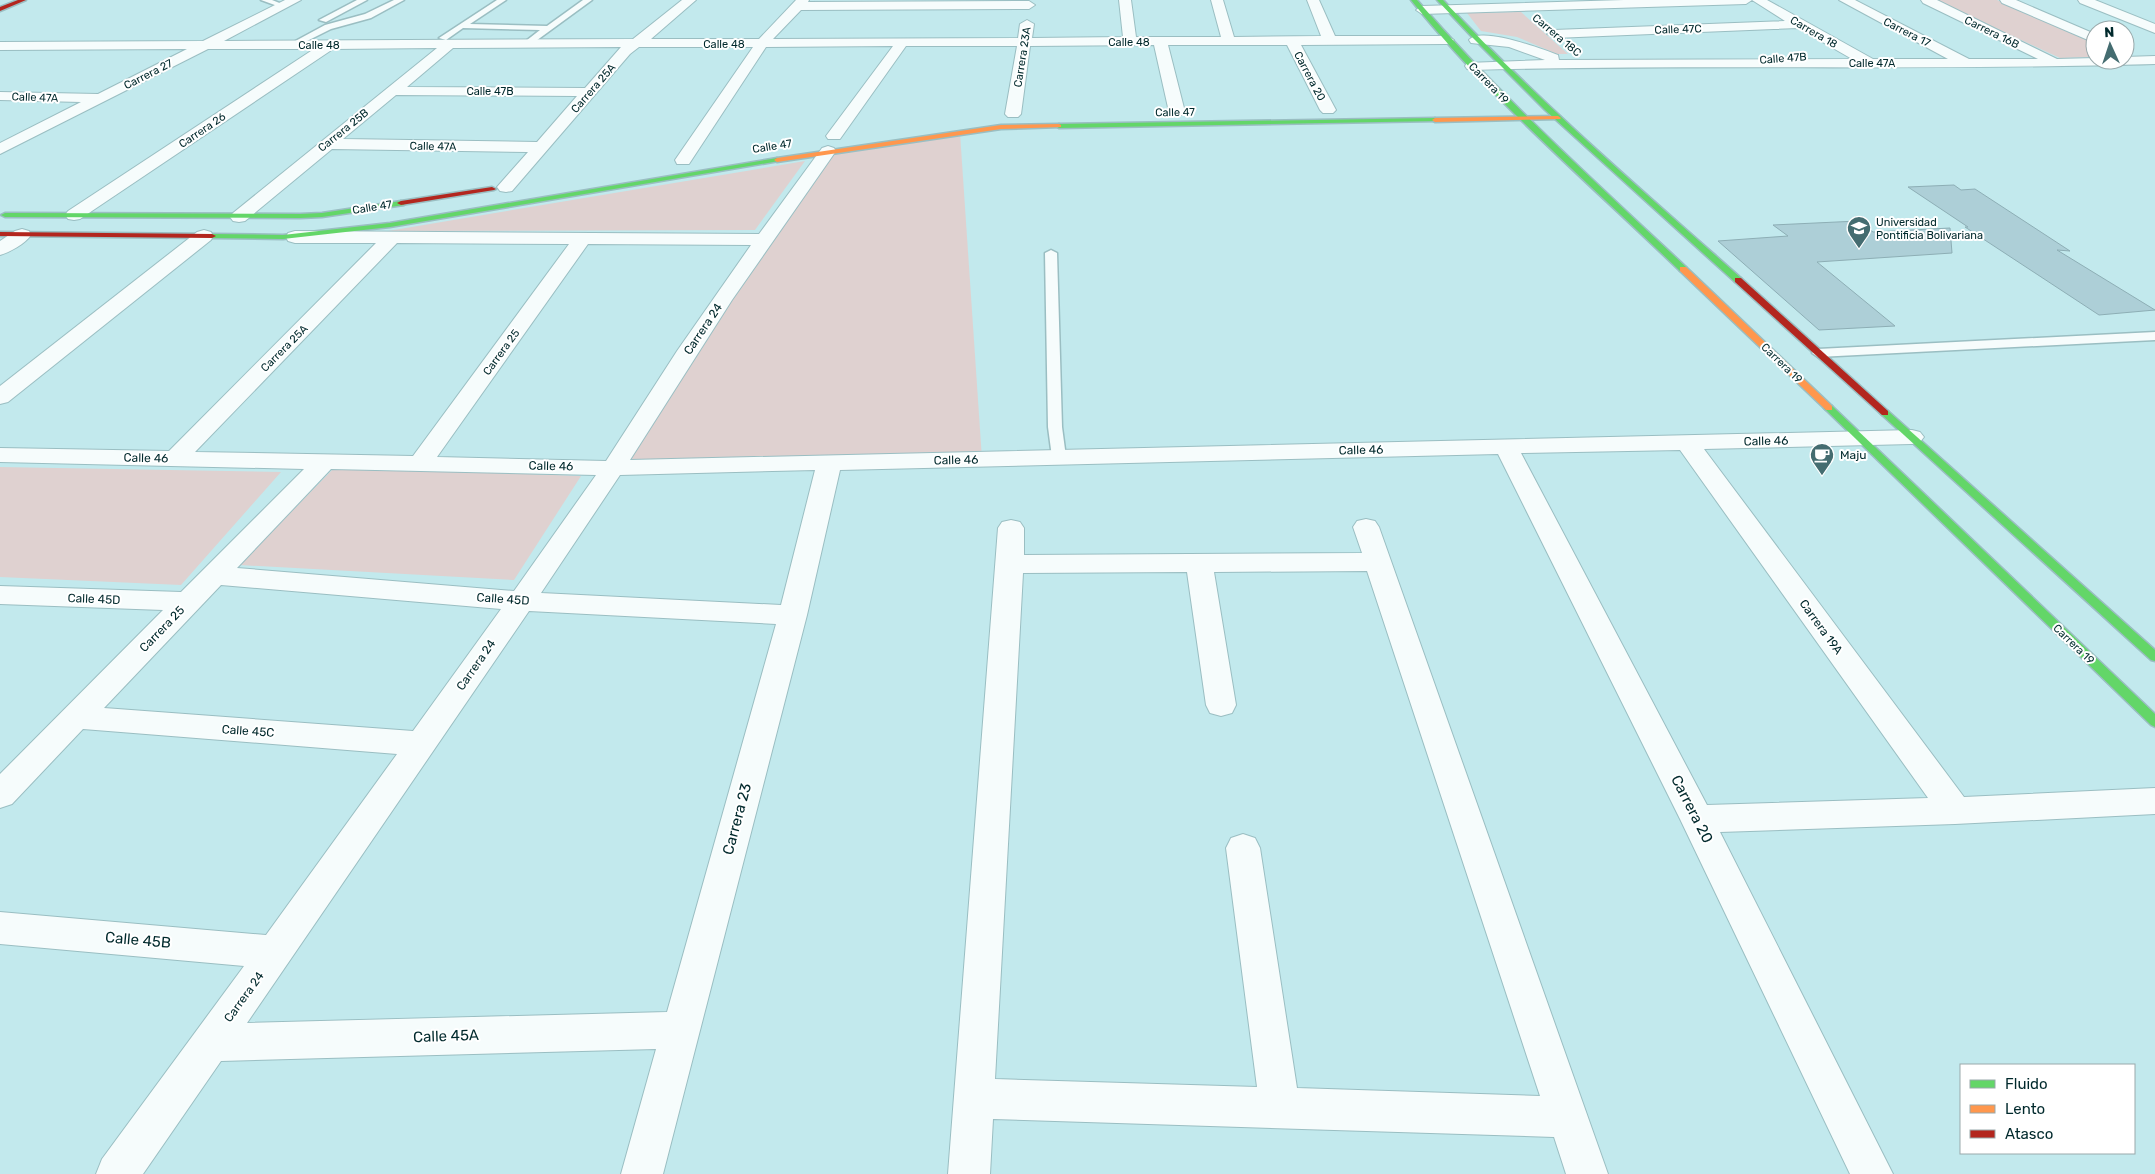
<svg xmlns="http://www.w3.org/2000/svg" width="2155" height="1174" font-family="Rubik,sans-serif">
  <style>
    .green { fill: #dfd1d0 }
    .building { fill: #adcfd7; stroke: #8daeb5 }
    .lines { fill: none; stroke-linecap: round; stroke-linejoin: round }
    .lane-casing { stroke: #9abec2; stroke-width: 3 }
    .street-casing { stroke: #9abec2; stroke-width: 2 }
    .fast-casing { stroke: #9abec2; stroke-width: 3 }
    .slow-casing { stroke: #9abec2; stroke-width: 3 }
    .jam-casing { stroke: #9abec2; stroke-width: 3 }
    .lane { fill: #f6fcfc; fill-rule: evenodd }
    .street { fill: #f6fcfc; fill-rule: evenodd }
    .fast { fill: #63d668; fill-rule: evenodd }
    .slow { fill: #ff974d; fill-rule: evenodd }
    .jam { fill: #b3261e; fill-rule: evenodd }
    .labels { text-anchor: middle; stroke-width: 4; stroke-linejoin: round; paint-order: stroke }
    .far-street-label { font-size: 11px; fill: #00292c; stroke: #fff }
    .far-poi-label { font-size: 11px; fill: #00292c; stroke: #fff; text-anchor: start }
    .street-label { font-size: 12px; fill: #00292c; stroke: #fff }
    .poi-label { font-size: 12px; fill: #00292c; stroke: #fff; text-anchor: start }
    .near-street-label { font-size: 15px; fill: #00292c; stroke: #fff }
  </style>
  <rect width="100%" height="100%" fill="#c2e9ed"/>
  <!-- green -->
  <g class="green">
    <path d="M1935,0H1997L2095,43V57L2060,58Z"/>
    <path d="M1521,12L1568,54H1557L1517,37L1481,31L1467,13Z"/>
    <path d="M960,133L982,459L613,468L828,151Z"/>
    <path d="M805,161L755,230L388,231Z"/>
    <path d="M0,467L281,472L181,585L0,577Z"/>
    <path d="M335,467L581,476L514,580L239,565Z"/>
  </g>
  <!-- building -->
  <g class="building">
    <path d="M1954,185L1961,190L1975,189L2070,251L2057,250L2155,310L2099,315L1965,227H1968L1908,187Z"/>
    <path d="M1858,221L1873,232L1950,228L1952,253L1817,262L1895,326L1819,330L1718,241L1788,236L1773,225Z"/>
  </g>
  <g class="lines">
    <!-- lane casing -->
    <g class="lane-casing">
      <g id="lane">
        <path d="M261,0H272L287,6L283,8Z"/>
        <path d="M357,0H367L326,22L319,20Z"/>
        <path d="M394,0H404L371,18L331,29L295,47L288,45L325,25L365,14Z"/>
        <path d="M497,0H506L470,24L547,26L583,0H592L529,46L522,44L540,30L463,28L446,40L439,38Z"/>
        <path d="M1051,250L1057,253L1062,427L1066,457L1064,460H1054L1052,457L1048,427L1045,253Z"/>
        <path d="M2155,332V340L1818,357L1812,353L1818,349Z"/>
      </g>
    </g>
    <!-- street casing -->
    <g class="street-casing">
      <g id="street">
        <path d="M285,0H301L224,41L633,39L682,0H696L651,39H759L796,0H809L808,2L1029,1L1035,5L1029,9L801,10L773,39L1018,38L1020,24L1027,20L1034,24L1032,38L1123,37L1119,0H1131L1136,37H1221L1211,0H1223L1234,37L1321,36L1307,0H1319L1335,36H1447L1454,40L1447,44L1301,45L1336,110L1333,113H1323L1320,110L1287,45H1168L1185,112L1182,115H1172L1169,112L1154,45L1030,46L1021,114L1018,117H1008L1005,114L1017,46H906L840,139H828L826,136L893,46L766,47L689,164H677L675,160L753,47H639L630,54L512,191L506,192L500,191L497,187L528,152L332,149L245,221L239,222L233,221L230,217L233,213L437,48L333,49L80,219L74,220L68,219L65,215L68,211L314,49H208L0,154V143L81,102L0,100V92L98,94L187,49L0,50V42L203,41ZM621,47L585,88L407,87L453,48ZM396,95L577,96L537,142L343,139Z"/>
        <path d="M1624,0H1767L1873,59H1948L1839,0H1855L1969,59H2038L1923,3L1921,0H1937L2057,59L2095,58V60H2125V57L2155,56V64C1927,71 1700,64 1472,70L1467,69L1465,66L1467,63L1545,60L1509,47L1471,43L1469,40C1481,26 1542,49 1558,55L1559,60L1852,59L1798,28L1554,38L1547,34L1554,30L1785,21L1752,0L1746,4L1422,14L1416,10L1422,6Z"/>
        <path d="M2000,0H2016L2095,34V43L2002,3Z"/>
        <path d="M2078,0H2095L2155,24V33L2080,3Z"/>
        <path d="M828,146L834,148L836,151L732,300L630,460L1912,430L1920,432L1924,437L1920,442L1912,444L1704,449L1964,797L2155,788V814L1955,824L1720,832L1893,1174H1850L1680,819L1498,454L840,470L807,615L663,1174H621L656,1049L221,1061L143,1174H96L102,1159L244,966L0,944V912L266,935L397,754L83,729L12,804L0,808V774L163,610L0,604V586L181,592L304,469L0,462V448L169,451L376,243H295L288,241L286,237L288,233L295,231L759,234L822,148ZM397,243L569,244L413,456L195,452ZM588,244L751,245L677,351L606,461L437,457ZM1680,450L1928,798L1707,805L1521,453ZM331,469L596,475L514,591L237,568ZM815,470L781,605L541,593L620,475ZM221,585L501,609L413,731L104,708ZM529,611L776,624L667,1012L247,1023Z"/>
        <path d="M22,229L29,231L31,235C25,244 10,252 0,255V241L15,231Z"/>
        <path d="M204,230L211,232L213,236L211,240L8,402L0,404V386L197,232Z"/>
        <path d="M1366,519L1375,521L1379,527L1608,1174H1566L1554,1137L993,1119L990,1174H948L998,528L1002,522L1011,520L1020,522L1024,528V555L1362,553L1353,527L1357,521ZM1367,571L1540,1096L1297,1088L1260,848L1255,838L1243,834L1231,838L1226,848L1257,1087L995,1079L1023,573L1187,572L1206,705L1210,713L1221,716L1232,713L1236,705L1214,572Z"/>
      </g>
    </g>
    <!-- fast casing -->
    <g class="fast-casing">
      <g id="fast">
        <path d="M1411,0H1417C1500,96 1594,181 1686,267V271H1680C1589,183 1490,99 1411,0Z"/>
        <path d="M1437,0H1443C1536,99 1639,188 1741,278V282H1735L1545,110L1473,38Z"/>
        <path d="M1435,118L1437,119V121L1059,128L1056,126L1059,124Z"/>
        <path d="M777,158L779,159V161L390,227L283,239L212,238L208,236L212,234L283,235L390,223Z"/>
        <path d="M401,201L405,203L404,205L322,217L300,218L5,217L1,215L5,213L300,214L322,213Z"/>
        <path d="M1829,405L1832,406L2155,714V727L2151,725L1826,410L1824,408Z"/>
        <path d="M1885,410L1888,411L2155,650V661L2151,660L1882,415L1880,413Z"/>
      </g>
    </g>
    <!-- slow casing -->
    <g class="slow-casing">
      <g id="slow">
        <path d="M1558,116L1561,118L1560,119L1435,122L1432,120L1435,118Z"/>
        <path d="M1059,124L1061,125V127L1001,129L777,162L774,160L777,158L1001,125Z"/>
        <path d="M1680,267H1686L1832,406V410H1826L1680,271Z"/>
      </g>
    </g>
    <!-- jam casing -->
    <g class="jam-casing">
      <g id="jam">
        <path d="M18,0H26L0,11V7Z"/>
        <path d="M492,187L496,189L494,190L401,205L397,203L401,201Z"/>
        <path d="M0,232L212,234L216,236L212,238L0,236Z"/>
        <path d="M1735,278H1741L1888,411V415H1882L1735,282Z"/>
      </g>
    </g>
    <!-- lane -->
    <use href="#lane" class="lane"/>
    <!-- street -->
    <use href="#street" class="street"/>
    <!-- fast -->
    <use href="#fast" class="fast"/>
    <!-- slow -->
    <use href="#slow" class="slow"/>
    <!-- jam -->
    <use href="#jam" class="jam"/>
  </g>
  <!-- icons -->
  <defs>
    <g id="university-pin" transform="scale(1.25)"><path d="M0 17L-7.5 6A9.5 9.5 0 1 1 7.5 6Z" fill="#446c70" stroke="#fff"/><path d="M0-5L7-2L0 1L-7-2ZM-4 1L0 2.5L4 1V4Q0 6-4 4Z" fill="#fff"/></g>
    <g id="cafe-pin" transform="scale(1.25)"><path d="M0 17L-7.5 6A9.5 9.5 0 1 1 7.5 6Z" fill="#446c70" stroke="#fff"/><path d="M-5.5-4.5H6V0H3Q3 3.5 0 3.5H-2.5Q-5.5 3.5-5.5 0ZM3-3.2v2h1.7v-2ZM-6 4.5H4V6H-6Z" fill="#fff"/></g>
  </defs>
  <g fill-rule="evenodd">
    <use href="#university-pin" x="1859" y="228"/>
    <use href="#cafe-pin" x="1822" y="455"/>
  </g>
  <g class="labels">
    <!-- far-street labels -->
    <g class="far-street-label">
      <text transform="translate(1678 29) rotate(-2)" y="4">Calle 47C</text>
      <text transform="translate(1814 32) rotate(30)" y="4">Carrera 18</text>
      <text transform="translate(1907 32) rotate(27)" y="4">Carrera 17</text>
      <text transform="translate(1992 32) rotate(26)" y="4">Carrera 16B</text>
      <text transform="translate(1557 35) rotate(40)" y="4">Carrera 18C</text>
      <text x="1129" y="46">Calle 48</text>
      <text x="724" y="48">Calle 48</text>
      <text x="319" y="49">Calle 48</text>
      <text transform="translate(1022 57) rotate(-81)" y="4">Carrera 23A</text>
      <text transform="translate(1783 58) rotate(-4)" y="4">Calle 47B</text>
      <text x="1872" y="67">Calle 47A</text>
      <text transform="translate(148 74) rotate(-27)" y="4">Carrera 27</text>
      <text transform="translate(1310 76) rotate(62)" y="4">Carrera 20</text>
      <text transform="translate(1489 83) rotate(46)" y="4">Carrera 19</text>
      <text transform="translate(593 88) rotate(-49)" y="4">Carrera 25A</text>
      <text x="490" y="95">Calle 47B</text>
      <text transform="translate(35 97) rotate(2)" y="4">Calle 47A</text>
      <text transform="translate(1175 112) rotate(-1)" y="4">Calle 47</text>
      <text transform="translate(202 130) rotate(-34)" y="4">Carrera 26</text>
      <text transform="translate(343 130) rotate(-39)" y="4">Carrera 25B</text>
      <text transform="translate(433 146) rotate(1)" y="4">Calle 47A</text>
      <text transform="translate(772 146) rotate(-9)" y="4">Calle 47</text>
      <text transform="translate(372 207) rotate(-9)" y="4">Calle 47</text>
      <text transform="translate(284 348) rotate(-45)" y="4">Carrera 25A</text>
      <text transform="translate(501 352) rotate(-54)" y="4">Carrera 25</text>
      <text transform="translate(1782 363) rotate(44)" y="4">Carrera 19</text>
      <text transform="translate(2074 644) rotate(44)" y="4">Carrera 19</text>
    </g>
    <!-- far-poi labels -->
    <g class="far-poi-label">
      <text x="1876" y="226">Universidad<tspan x="1876" dy="13">Pontificia Bolivariana</tspan></text>
    </g>
    <!-- street labels -->
    <g class="street-label">
      <text transform="translate(703 329) rotate(-56)" y="4">Carrera 24</text>
      <text transform="translate(1766 441) rotate(-1)" y="4">Calle 46</text>
      <text transform="translate(1361 450) rotate(-1)" y="4">Calle 46</text>
      <text transform="translate(146 458) rotate(1)" y="4">Calle 46</text>
      <text transform="translate(956 460) rotate(-1)" y="4">Calle 46</text>
      <text transform="translate(551 466) rotate(1)" y="4">Calle 46</text>
      <text transform="translate(94 599) rotate(2)" y="4">Calle 45D</text>
      <text transform="translate(503 599) rotate(4)" y="4">Calle 45D</text>
      <text transform="translate(1821 627) rotate(54)" y="4">Carrera 19A</text>
      <text transform="translate(162 629) rotate(-46)" y="4">Carrera 25</text>
      <text transform="translate(476 665) rotate(-55)" y="4">Carrera 24</text>
      <text transform="translate(248 731) rotate(4)" y="4">Calle 45C</text>
      <text transform="translate(244 997) rotate(-54)" y="4">Carrera 24</text>
    </g>
    <!-- poi labels -->
    <g class="poi-label">
      <text x="1840" y="459">Maju</text>
    </g>
    <!-- near-street labels -->
    <g class="near-street-label">
      <text transform="translate(1692 809) rotate(63)" y="5">Carrera 20</text>
      <text transform="translate(737 819) rotate(-75)" y="5">Carrera 23</text>
      <text transform="translate(138 940) rotate(5)" y="5">Calle 45B</text>
      <text transform="translate(446 1036) rotate(-2)" y="5">Calle 45A</text>
    </g>
  </g>
  <!-- legend -->
  <rect x="1960" y="1064" width="175" height="90" fill="#ffffff" stroke="#99a9ab"/>
  <rect x="1970" y="1080" width="25" height="8" fill="#63d668" stroke="#99a9ab"/>
  <text x="2005" y="1089" font-size="15" fill="#00292c">Fluido</text>
  <rect x="1970" y="1105" width="25" height="8" fill="#ff974d" stroke="#99a9ab"/>
  <text x="2005" y="1114" font-size="15" fill="#00292c">Lento</text>
  <rect x="1970" y="1130" width="25" height="8" fill="#b3261e" stroke="#99a9ab"/>
  <text x="2005" y="1139" font-size="15" fill="#00292c">Atasco</text>
  <!-- north arrow -->
  <g transform="translate(2110 45) rotate(357)"><circle r="24" fill="#ffffff" stroke="#99a9ab"/>
  <path d="M0-4L9 19L0 12L-9 19Z" fill="#446c70"/>
  <text y="-8" font-size="14" font-weight="bold" text-anchor="middle" fill="#00292c">N</text>
  </g>
</svg>
